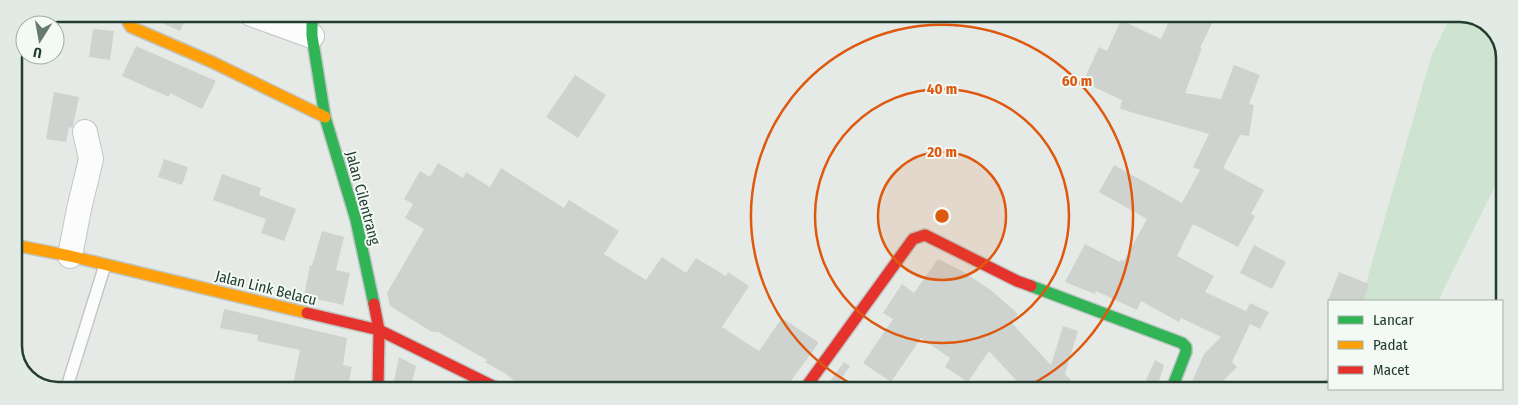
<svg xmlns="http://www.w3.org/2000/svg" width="1518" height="405" font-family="'Fira Sans Condensed',sans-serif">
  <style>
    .green { fill: #cee3d0 }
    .building { fill: #ced3d0 }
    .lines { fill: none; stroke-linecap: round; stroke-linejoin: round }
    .lane-casing { stroke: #c2c7c4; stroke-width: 14 }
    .street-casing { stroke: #c2c7c4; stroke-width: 26 }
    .fast-casing { stroke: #bfc6c2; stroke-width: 14 }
    .slow-casing { stroke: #bfc6c2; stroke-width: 14 }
    .jam-casing { stroke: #bfc6c2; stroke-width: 14 }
    .lane { stroke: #fbfcfb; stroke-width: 11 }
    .street { stroke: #fbfcfb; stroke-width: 24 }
    .fast { stroke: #30b455; stroke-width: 11 }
    .slow { stroke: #ff9f0a; stroke-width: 11 }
    .jam { stroke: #e5322d; stroke-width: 11 }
    .ring { fill: none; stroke: #de580e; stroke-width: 2.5 }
    .labels { text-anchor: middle; stroke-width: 4; stroke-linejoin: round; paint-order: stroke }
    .street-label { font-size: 15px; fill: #233d30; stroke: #f3f9f5 }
    .rim { fill: none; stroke: #233d30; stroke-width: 2.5 }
    .centre { fill: #de580e; stroke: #f3f9f5; stroke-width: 2.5 }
    .ring-label { font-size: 15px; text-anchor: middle; font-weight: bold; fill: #de580e; stroke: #f3f9f5; stroke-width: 4; stroke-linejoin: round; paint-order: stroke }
  </style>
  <rect width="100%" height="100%" fill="#e5eae7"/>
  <!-- green -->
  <g class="green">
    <path d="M1451,15H1471L1493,29L1504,55V168L1438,301H1361L1431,57Z"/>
    <path d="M1329,376V389H1447L1446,391H1316Z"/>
  </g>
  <!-- building -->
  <g class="building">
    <path d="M152,14H188L180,31L150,18Z"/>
    <path d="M1172,15H1216L1200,48H1202L1185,93L1221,99L1234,65L1260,75L1249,104L1254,105L1249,136L1240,135L1223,168L1264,190L1251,214L1255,216L1238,247L1193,224L1177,256L1214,276L1205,292L1246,311L1250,303L1269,312L1260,329L1250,324L1232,362L1237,367L1213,391H1191L1189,389L1204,354L1221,337L1181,318L1179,322L1141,301L1137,310L1096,291L1095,294L1065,282L1085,244L1120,262L1121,260L1124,261L1147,219L1099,192L1114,165L1182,203L1200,170L1193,167L1209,134L1120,109L1122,100L1083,82L1099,47L1107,51L1121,20L1161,39Z"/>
    <path d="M93,29L114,31L110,60L89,57Z"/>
    <path d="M136,46L216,81L202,109L170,93L169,97L122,76Z"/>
    <path d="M575,75L606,95L578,138L546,117Z"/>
    <path d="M54,92L79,97L73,126L72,128L69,127L66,142L46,139Z"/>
    <path d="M164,159L188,167L182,185L158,177Z"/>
    <path d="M438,163L463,178L466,172L490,187L501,168L564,208L569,200L619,231L604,254L646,280L662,257L686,273L696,258L726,276L728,272L749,286L722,327L759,351L782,318L818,342V344L790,382L788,391L516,390L514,381L506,374L485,362L487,360L438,332H432L390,306L387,293L424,229L405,218L413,204L404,199L420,171L430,177Z"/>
    <path d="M222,174L261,188L259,195L296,209L284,241L261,233L266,219L213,200Z"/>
    <path d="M322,231L344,237L336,270L350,273L343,305L304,296L310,265L312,266Z"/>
    <path d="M1254,245L1286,262L1272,289L1240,273Z"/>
    <path d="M938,259L962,271L992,291L1018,314L1011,322L1051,365L1063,326L1078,331L1065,374L1071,380L1060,391H1026L989,351L968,382L945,367L950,358L921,338L891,382L863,363L893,319L883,313L902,284L914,293Z"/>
    <path d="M1339,272L1369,284L1363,301H1328Z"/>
    <path d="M224,309L347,338L343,365L352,367L347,390H292L300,350L257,341L258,335L220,328Z"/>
    <path d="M399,357L416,366L411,386L394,381Z"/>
    <path d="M1155,360L1164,365L1156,391H1141Z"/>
    <path d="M844,362L850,366L833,391H823Z"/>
  </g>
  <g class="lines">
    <!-- lane casing -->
    <g class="lane-casing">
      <path id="lane" d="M66,390L105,265"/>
    </g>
    <!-- street casing -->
    <g class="street-casing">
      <g id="street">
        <path d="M251,14L312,36"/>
        <path d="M70,256L79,209L91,159L85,132"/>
      </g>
    </g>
    <!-- fast casing -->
    <g class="fast-casing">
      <g id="fast">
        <path d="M312,14V36L325,117L356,220L374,304"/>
        <path d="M1031,286L1182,343L1186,347V352L1171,391"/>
      </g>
    </g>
    <!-- slow casing -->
    <g class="slow-casing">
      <g id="slow">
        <path d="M129,14L128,22L131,27L212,62L325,117"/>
        <path d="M14,245L70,256L307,313"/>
      </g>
    </g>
    <!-- jam casing -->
    <g class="jam-casing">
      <g id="jam">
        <path d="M374,304L379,330L378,390"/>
        <path d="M307,313L379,330L501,390"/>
        <path d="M803,391L913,239L925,235L1017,281L1031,286"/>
      </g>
    </g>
    <!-- lane -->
    <use href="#lane" class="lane"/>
    <!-- street -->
    <use href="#street" class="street"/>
    <!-- fast -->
    <use href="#fast" class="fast"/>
    <!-- slow -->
    <use href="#slow" class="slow"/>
    <!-- jam -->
    <use href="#jam" class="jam"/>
  </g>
  <!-- distance rings -->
  <circle cx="942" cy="216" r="64" fill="#de580e" fill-opacity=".12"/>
  <g class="ring">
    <circle cx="942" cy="216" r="64"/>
    <circle cx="942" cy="216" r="127"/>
    <path d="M864 390A191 191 0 1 1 1020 390"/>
  </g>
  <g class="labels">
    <!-- street labels -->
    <g class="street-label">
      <text transform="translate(363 198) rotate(75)" y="5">Jalan Cilentrang</text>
      <text transform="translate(266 288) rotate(14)" y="5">Jalan Link Belacu</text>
    </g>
  </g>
  <!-- crop -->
  <path d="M0 0H1518V405H0ZM58 22H1460A36 36 0 0 1 1496 58V346A36 36 0 0 1 1460 382H58A36 36 0 0 1 22 346V58A36 36 0 0 1 58 22Z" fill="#e2eae5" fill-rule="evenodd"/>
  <path class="rim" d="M58 22H1460A36 36 0 0 1 1496 58V346A36 36 0 0 1 1460 382H58A36 36 0 0 1 22 346V58A36 36 0 0 1 58 22Z"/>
  <circle cx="942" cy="216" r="8" class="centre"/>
  <g class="ring-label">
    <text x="1077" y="86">60 m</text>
    <text x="942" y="94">40 m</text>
    <text x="942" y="157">20 m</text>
  </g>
  <!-- legend -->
  <rect x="1328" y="300" width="175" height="90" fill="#f3f9f5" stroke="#a0aea6"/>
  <rect x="1338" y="316" width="25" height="8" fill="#30b455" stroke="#a0aea6"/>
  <text x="1373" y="325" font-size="15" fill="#233d30">Lancar</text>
  <rect x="1338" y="341" width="25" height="8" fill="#ff9f0a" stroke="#a0aea6"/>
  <text x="1373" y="350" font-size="15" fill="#233d30">Padat</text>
  <rect x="1338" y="366" width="25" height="8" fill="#e5322d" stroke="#a0aea6"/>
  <text x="1373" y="375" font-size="15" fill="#233d30">Macet</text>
  <!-- north arrow -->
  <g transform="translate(40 40) rotate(191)"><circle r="24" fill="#f3f9f5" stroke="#a0aea6"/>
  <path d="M0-4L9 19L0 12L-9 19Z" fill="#677a70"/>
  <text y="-8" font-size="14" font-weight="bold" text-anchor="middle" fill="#233d30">U</text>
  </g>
</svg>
